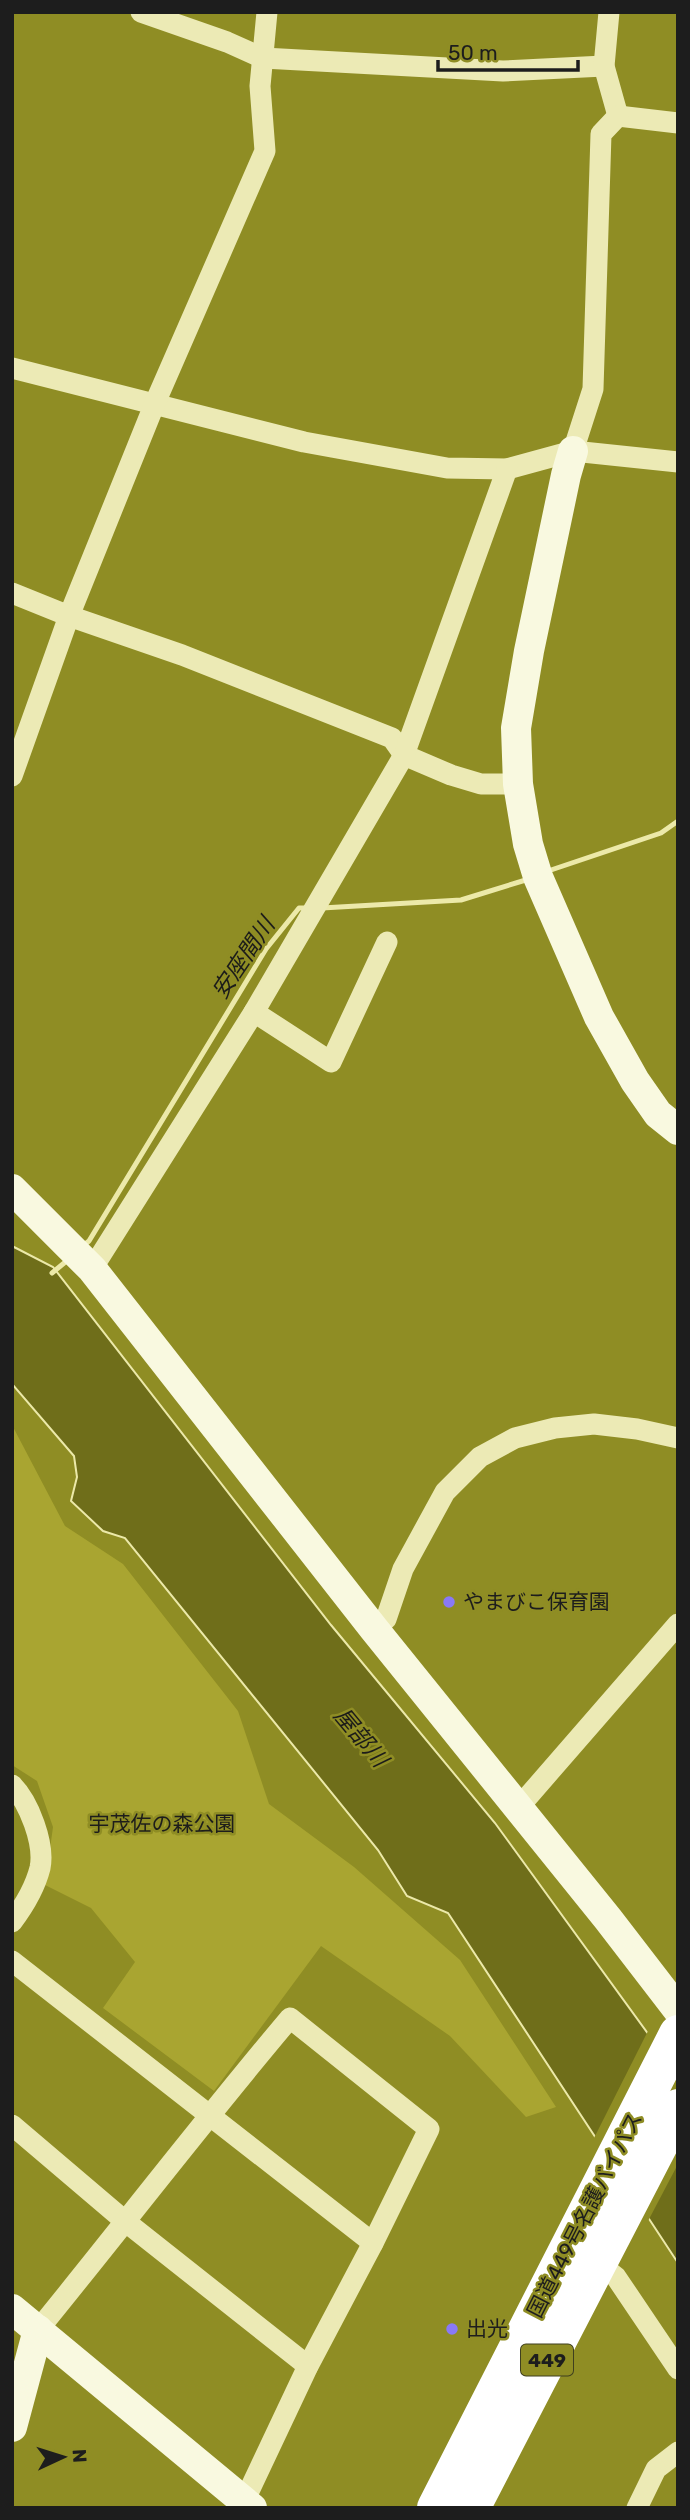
<svg xmlns="http://www.w3.org/2000/svg" width="690" height="2520" font-family="Rubik,'Noto Sans JP',sans-serif">
  <style>
    .green { fill: #a9a531 }
    .water { fill: #6f6e1a; stroke: #ece9a9; stroke-width: 2 }
    .pier { fill: #8f8d24 }
    .lines { fill: none; stroke-linecap: round; stroke-linejoin: round }
    .stream { stroke: #ece9a9; stroke-width: 5 }
    .street { stroke: #eceab5; stroke-width: 21 }
    .secondary { stroke: #f9f9e0; stroke-width: 30 }
    .highway { stroke: #fff; stroke-width: 38 }
    .poi-dot { fill: #8979f6; stroke: #8f8d24; stroke-width: 2.5 }
    .labels { text-anchor: middle; stroke-width: 5; stroke-linejoin: round; paint-order: stroke }
    .shield { fill: #8f8d24; stroke: #3f3f1f; stroke-width: 2 }
    .shield-label { font-size: 19px; font-weight: bold; fill: #1d1d1d }
    .poi-label { font-size: 21px; fill: #1d1d1d; stroke: #8f8d24; text-anchor: start }
    .park-label { font-size: 21px; fill: #1d1d1b; stroke: #8f8d24 }
    .street-label { font-size: 21px; fill: #1d1d1d; stroke: #8f8d24 }
    .water-label { font-size: 23px; font-style: italic; fill: #1c1c1a; stroke: #8f8d24 }
  </style>
  <rect width="100%" height="100%" fill="#8f8d24"/>
  <!-- green -->
  <path class="green" d="M12,1425L65,1526L123,1564L238,1711L269,1804L354,1867L460,1960L556,2107L526,2117L450,2036L321,1946L214,2091L103,2008L135,1962L91,1908L45,1885L53,1827L37,1781L12,1765Z"/>
  <!-- water -->
  <path class="water" d="M12,1246L53,1267L331,1625L495,1823L678,2075V2263L448,1913L407,1896L378,1850L125,1538L103,1531L71,1501L77,1477L74,1456L12,1384Z"/>
  <!-- pier -->
  <path class="pier" d="M649,2029L678,2069V2164L647,2223L593,2140Z"/>
  <g class="lines">
    <!-- stream -->
    <g class="stream">
      <path d="M548,871L661,833L678,821"/>
      <path d="M322,908L461,900L529,879"/>
      <path d="M84,1245L89,1241L266,949L299,908H308"/>
      <path d="M52,1273L69,1259"/>
    </g>
    <!-- street -->
    <g class="street">
      <path d="M141,12L227,42L263,58L503,71L604,66"/>
      <path d="M609,12L604,66L618,116"/>
      <path d="M618,116L678,123"/>
      <path d="M12,368L304,442L447,468L507,469L573,451L678,462"/>
      <path d="M573,451L593,389L601,134L618,116"/>
      <path d="M12,593L69,616L182,655L392,738L404,755L451,775L481,784H518"/>
      <path d="M12,776L69,616L155,403L265,151L260,86L267,12"/>
      <path d="M254,1012L331,1062L387,942"/>
      <path d="M92,1269L254,1012L404,755L507,469"/>
      <path d="M374,1629L386,1619L403,1569L445,1492L480,1457L515,1438L555,1428L594,1424L637,1429L678,1438"/>
      <path d="M12,1785C29,1802 45,1844 40,1868C35,1888 24,1906 12,1922"/>
      <path d="M518,1808L678,1624"/>
      <path d="M12,1961L373,2243"/>
      <path d="M12,2125L126,2222L308,2366"/>
      <path d="M597,2262L616,2277L678,2369"/>
      <path d="M38,2330C122,2227 203,2121 290,2018L429,2129L373,2243L308,2366L241,2508"/>
      <path d="M637,2508L656,2469L678,2452"/>
    </g>
    <!-- secondary -->
    <g class="secondary">
      <path d="M573,451L566,475L529,651L516,728L518,784L528,844L538,877L599,1017L635,1081L658,1114L678,1130"/>
      <path d="M12,1189L92,1269L374,1629L608,1919L678,2010"/>
      <path d="M12,2309L252,2508"/>
      <path d="M12,2427L38,2330"/>
    </g>
    <!-- highway -->
    <g class="highway">
      <path d="M436,2508L678,2034"/>
      <path d="M471,2508L678,2108"/>
    </g>
  </g>
  <!-- markers -->
  <g class="poi-dot">
    <circle cx="449" cy="1602" r="7"/>
    <circle cx="452" cy="2329" r="7"/>
  </g>
  <g class="labels">
    <!-- shield labels -->
    <rect class="shield" x="521" y="2344.5" width="52" height="31" rx="5"/>
    <g class="shield-label">
      <text x="547" y="2367">449</text>
    </g>
    <!-- poi labels -->
    <g class="poi-label">
      <text x="463" y="1609">やまびこ保育園</text>
      <text x="466" y="2336">出光</text>
    </g>
    <!-- park labels -->
    <g class="park-label">
      <text x="162" y="1831">宇茂佐の森公園</text>
    </g>
    <!-- street labels -->
    <g class="street-label">
      <text transform="translate(585 2215) rotate(-63)" y="7">国道449号名護バイパス</text>
    </g>
    <!-- water labels -->
    <g class="water-label">
      <text transform="translate(243 958) rotate(-56)" y="8">安座間川</text>
      <text transform="translate(361 1737) rotate(50)" y="8">屋部川</text>
    </g>
  </g>
  <!-- border -->
  <rect width="690" height="2520" fill="none" stroke="#1d1d1d" stroke-width="28"/>
  <!-- north arrow -->
  <g transform="translate(63 2457) rotate(86)" stroke="#8f8d24" stroke-width="5" paint-order="stroke">
  <path d="M0-5L12 26L0 18L-12 26Z" fill="#1d1d1d"/>
  <text y="-10" font-size="19" font-weight="bold" text-anchor="middle" fill="#1d1d1d">N</text>
  </g>
  <!-- scale -->
  <path d="M438 60v10h140v-10" fill="none" stroke="#1d1d1d" stroke-width="3.5"/>
  <text x="448" y="60" font-size="21" fill="#1d1d1d" stroke="#8f8d24" stroke-width="5" paint-order="stroke">50 m</text>
</svg>
